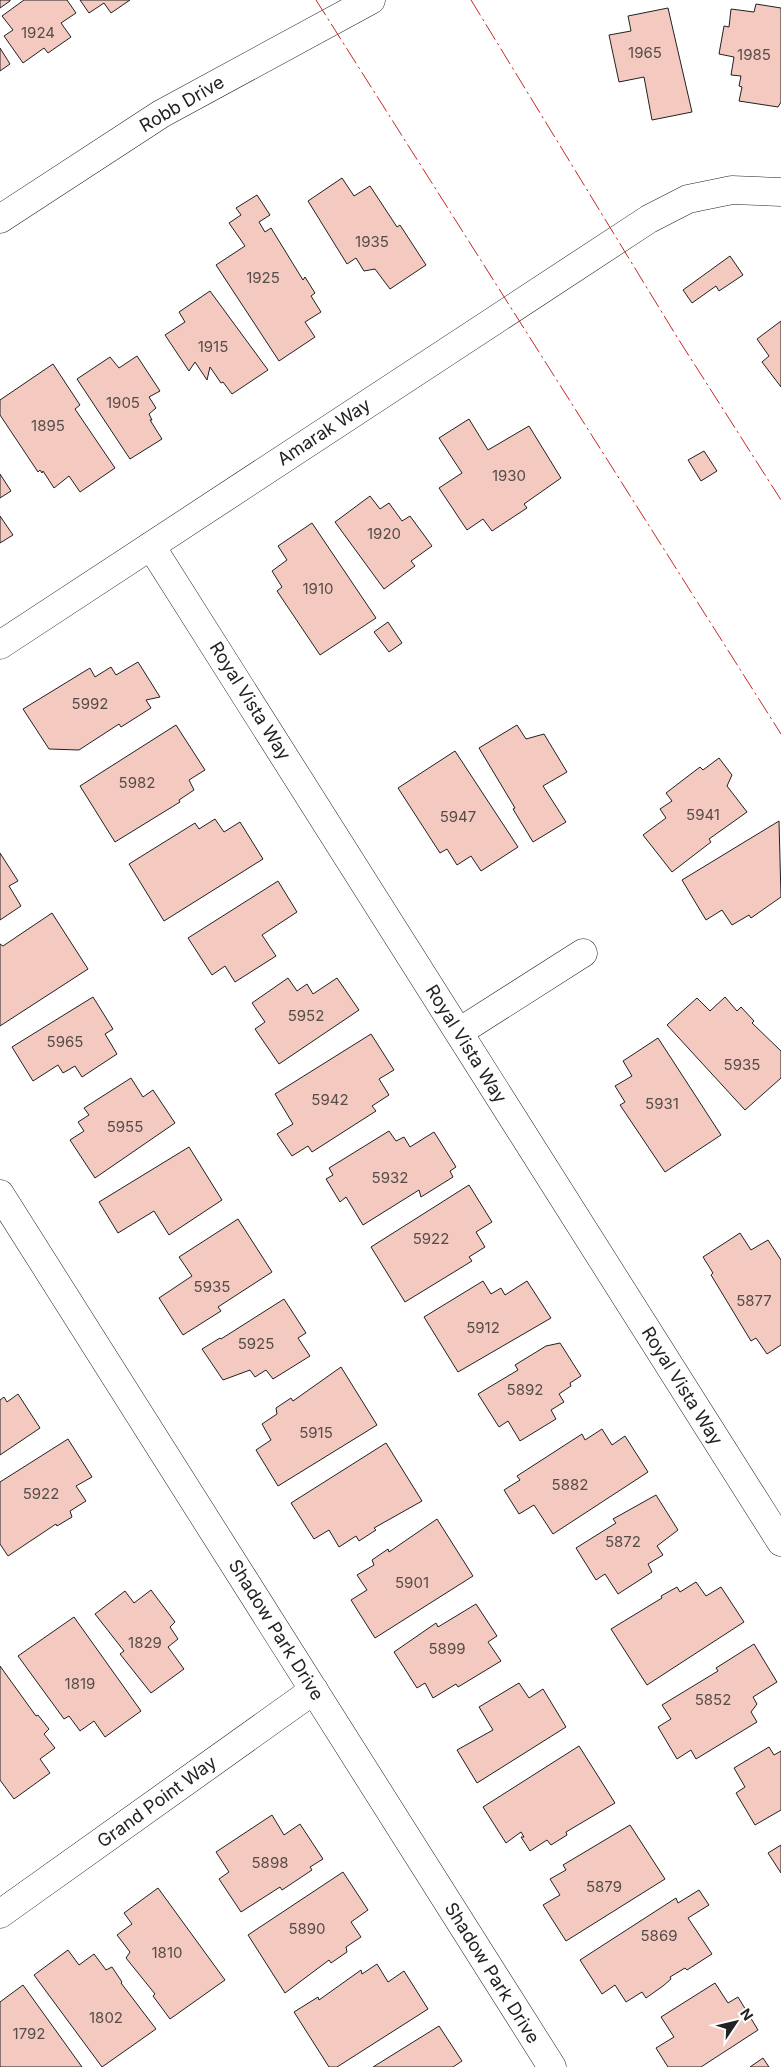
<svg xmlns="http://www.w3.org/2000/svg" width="781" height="2067" font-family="Inter,sans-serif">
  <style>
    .building { fill: #f3c9c0; stroke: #222 }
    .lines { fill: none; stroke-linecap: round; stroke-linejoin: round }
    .minor-casing { stroke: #222; stroke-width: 29 }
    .major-casing { stroke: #222; stroke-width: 29 }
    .minor { stroke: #fff; stroke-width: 28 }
    .major { stroke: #fff; stroke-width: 28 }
    .power { stroke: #c62828; stroke-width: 1; stroke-dasharray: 18 4 2.5 4; stroke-linecap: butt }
    .labels { text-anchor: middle; stroke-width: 4; stroke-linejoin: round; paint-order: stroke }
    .number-label { font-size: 15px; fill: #564c4a }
    .street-label { font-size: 18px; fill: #222; stroke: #fff }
  </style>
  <rect width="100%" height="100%" fill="#fff"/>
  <!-- building -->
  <g class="building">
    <path d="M0,0H10V1L0,8Z"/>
    <path d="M67,0L76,13L61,23L71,37L48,53L44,48L23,63L4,36L13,30L2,16L24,0Z"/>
    <path d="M80,0H130L111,13L104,3L89,13Z"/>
    <path d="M756,4L781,8V102L778,107L739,101L742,87L739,86L741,76L731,75L734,57L719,54L724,26L729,27L731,9L754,12Z"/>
    <path d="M668,8L692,112L652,120L644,77L619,82L609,35L631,31L628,16Z"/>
    <path d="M0,48L10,64L0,71Z"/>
    <path d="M342,178L354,196L370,186L397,227L400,225L426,265L390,289L375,269L364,271L356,258L347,264L308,201Z"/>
    <path d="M257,195L270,215L259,222L265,232L271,228L303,280L305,277L315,293L311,296L321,312L305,322L315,337L279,361L216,265L245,246L229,223L241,215L236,208Z"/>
    <path d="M730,256L743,275L719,291L716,286L692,303L683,290Z"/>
    <path d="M210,291L268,370L232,394L223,382L221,383L210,367L207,380L195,362L189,371L165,335L185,322L179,312Z"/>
    <path d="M781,321V387L762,362L769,356L757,339Z"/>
    <path d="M137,356L160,391L149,397L156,408L149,414L152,420H150L162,439L130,459L77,379L110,357L119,368Z"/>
    <path d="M53,364L80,405L75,409L115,468L80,492L69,476L54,488L43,471L42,473L40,470L38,472L0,415V400Z"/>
    <path d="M469,419L488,450L529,426L561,478L524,504L527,508L492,531L483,519L467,530L439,488L462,473L439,438Z"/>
    <path d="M704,451L717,471L701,481L688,460Z"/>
    <path d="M0,474L11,491L0,498Z"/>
    <path d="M370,496L380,509L389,503L402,521L410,516L432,546L411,561L415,566L384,589L335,522Z"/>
    <path d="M0,516L13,535L0,543Z"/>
    <path d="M312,523L376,618L320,655L277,591L282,587L272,571L287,560L278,546Z"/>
    <path d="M388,622L402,643L389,652L374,632Z"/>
    <path d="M138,662L160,697L146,700L151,708L121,727L119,724L79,750L49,749L23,709L90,668L95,677L111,667L116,675Z"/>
    <path d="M176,725L205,770L189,780L194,790L179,800L180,802L115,842L80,786Z"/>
    <path d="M517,725L526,739L544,734L567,772L543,786L566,822L533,842L513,809L515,808L479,748Z"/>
    <path d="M455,751L518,847L481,871L471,856L457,865L447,849L440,853L398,788Z"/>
    <path d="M719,758L732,775L727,786L747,812L709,839L711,842L672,872L643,835L666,818L660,809L672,801L666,793L700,767L703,770Z"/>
    <path d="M215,819L224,832L240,822L263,859L164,921L129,864L195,823L199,829Z"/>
    <path d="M779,821L781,897L751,918L749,915L732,925L722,910L706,920L682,880Z"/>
    <path d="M0,853L18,881L9,886L21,906L0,920Z"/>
    <path d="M278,881L297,912L262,935L276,956L235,982L225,966L212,975L188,938Z"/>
    <path d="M52,913L88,969L0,1026V944L3,946Z"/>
    <path d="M288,978L297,991L307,984L313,994L337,978L359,1010L279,1064L255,1029L265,1022L252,1003Z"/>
    <path d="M93,997L113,1029L105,1034L117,1054L82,1077L75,1066L63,1073L58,1065L33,1081L12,1047Z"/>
    <path d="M725,997L737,1011L741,1007L754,1021L752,1023L781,1051V1078L745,1110L667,1025L697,998L710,1011Z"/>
    <path d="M371,1034L394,1070L379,1079L389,1095L372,1106L376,1111L312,1152L308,1146L292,1156L277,1134L293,1124L275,1094Z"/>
    <path d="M658,1038L721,1135L665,1172L620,1105L625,1102L615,1086L632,1076L623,1061Z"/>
    <path d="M131,1078L143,1097L153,1090L175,1123L95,1178L70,1140L84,1131L78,1122L89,1115L84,1108Z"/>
    <path d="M389,1131L396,1141L404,1137L410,1147L434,1132L456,1167L450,1171L453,1177L421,1197L419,1190L363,1225L346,1197L340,1202L326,1179L333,1175L329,1168Z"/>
    <path d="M189,1147L222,1200L169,1235L154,1211L118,1233L99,1202Z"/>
    <path d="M469,1185L492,1222L476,1232L485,1247L469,1257L472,1261L405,1302L371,1247Z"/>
    <path d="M238,1219L272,1272L218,1307L221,1311L183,1335L159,1298L192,1276L179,1257Z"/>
    <path d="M740,1233L751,1250L768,1240L781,1260V1345L767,1354L756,1338L751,1341L711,1275L713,1273L703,1257Z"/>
    <path d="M483,1281L491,1294L501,1288L505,1295L527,1281L551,1318L458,1372L424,1317Z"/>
    <path d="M284,1299L306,1333L298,1338L310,1356L273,1379L266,1370L255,1377L250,1370L223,1380L202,1349L220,1338L221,1339Z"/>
    <path d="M560,1343L581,1376L570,1383L571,1386L559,1394L564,1402L551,1410L556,1419L520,1441L508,1421L499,1427L478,1394L518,1370L515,1365L546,1346Z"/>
    <path d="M341,1367L377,1425L278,1486L256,1450L271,1440L262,1424L277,1414L276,1408L291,1398L293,1401Z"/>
    <path d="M18,1394L40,1428L0,1455V1400L4,1397L7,1402Z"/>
    <path d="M602,1429L612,1445L625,1436L648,1472L553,1534L534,1505L519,1514L504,1490L520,1480L517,1476L582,1434L585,1440Z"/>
    <path d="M68,1439L92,1477L76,1486L86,1501L70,1511L72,1517L57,1526L56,1524L8,1556L0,1544V1482Z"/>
    <path d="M386,1443L422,1501L374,1528L376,1530L359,1541L356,1536L339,1547L329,1530L314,1539L291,1503Z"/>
    <path d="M656,1495L678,1530L657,1546L663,1555L648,1564L652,1572L618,1594L605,1574L596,1580L576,1548L616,1523L613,1519Z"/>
    <path d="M437,1519L473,1576L375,1638L351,1600L367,1590L357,1575L374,1565L372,1560L388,1549L389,1552Z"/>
    <path d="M696,1582L706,1596L721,1587L744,1622L647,1685L611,1629L662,1598L661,1596L677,1587L680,1592Z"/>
    <path d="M151,1590L175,1622L170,1627L178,1639L168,1647L184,1669L151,1693L120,1654L124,1651L95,1614L125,1591L134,1603Z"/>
    <path d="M476,1604L497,1636L488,1642L501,1661L458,1687L456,1684L433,1698L425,1683L417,1688L394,1652L436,1623L438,1627Z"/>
    <path d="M74,1617L141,1711L105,1737L94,1721L80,1731L69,1716L64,1719L18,1656Z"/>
    <path d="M754,1644L777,1682L753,1697L757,1704L751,1712L757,1722L696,1759L691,1750L677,1759L658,1727L671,1719L662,1705L718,1671L716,1668Z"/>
    <path d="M0,1666L36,1716L38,1715L49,1729L44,1734L55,1748L40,1759L50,1773L14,1799L0,1780Z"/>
    <path d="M519,1683L529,1698L543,1689L566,1727L477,1783L457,1750L493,1730L479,1707Z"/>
    <path d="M579,1746L615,1803L566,1832L567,1835L551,1845L547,1840L530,1851L521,1837H524L521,1832L506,1843L483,1807Z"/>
    <path d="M769,1747L774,1755L781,1751V1810L755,1825L736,1793L745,1787L734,1768Z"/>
    <path d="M272,1815L284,1835L300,1824L323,1859L310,1867L312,1870L282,1890L280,1887L241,1912L219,1879L229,1872L216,1852Z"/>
    <path d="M630,1825L665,1879L566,1941L543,1905L560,1895L550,1879L566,1870L563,1865Z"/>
    <path d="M781,1845V1873L768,1853Z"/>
    <path d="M343,1872L368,1910L351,1922L361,1937L346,1947L347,1952L331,1963L329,1960L285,1993L248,1935Z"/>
    <path d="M158,1888L225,1980L170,2019L153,1996L155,1994L126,1958L130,1952L117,1935L132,1924L124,1913Z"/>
    <path d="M699,1890L709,1905L688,1918L712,1954L687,1970L685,1968L670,1977L671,1979L663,1986L646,1998L642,1992L626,2002L615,1985L602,1994L580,1960L676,1898L678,1903Z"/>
    <path d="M68,1950L79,1965L94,1954L106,1970L112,1967L122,1982L121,1983L156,2029L102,2067L34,1975Z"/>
    <path d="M377,1964L388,1982L404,1971L428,2009L337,2067H329L294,2012L318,1997L319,2000L361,1970L362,1974Z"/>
    <path d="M715,1983L728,2003L738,1997L758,2030L701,2067H668L656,2048L674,2037L661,2017Z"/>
    <path d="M23,1985L82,2067H0V2002Z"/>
    <path d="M439,2026L462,2061L453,2067H373Z"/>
    <path d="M763,2058L769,2067H750Z"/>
  </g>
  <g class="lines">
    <!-- minor casing -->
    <g class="minor-casing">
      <g id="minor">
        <path d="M151,546L781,1542"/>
        <path d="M0,645L649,219L688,199L732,190L781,192"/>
        <path d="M459,1032L583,953"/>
        <path d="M0,1194L552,2067"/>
        <path d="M0,1914L314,1690"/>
      </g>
    </g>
    <!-- major casing -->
    <g class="major-casing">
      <path id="major" d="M0,219L161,114L371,0"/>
    </g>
    <!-- minor -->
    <use href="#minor" class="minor"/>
    <!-- major -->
    <use href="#major" class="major"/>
    <!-- power -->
    <g class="power">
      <path d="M316,0L781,734"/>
      <path d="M471,0L677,337L781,500"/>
    </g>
  </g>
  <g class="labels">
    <!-- number labels -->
    <g class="number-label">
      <text x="38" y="38">1924</text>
      <text x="645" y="58">1965</text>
      <text x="754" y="60">1985</text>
      <text x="372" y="247">1935</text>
      <text x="263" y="283">1925</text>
      <text x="213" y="352">1915</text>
      <text x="123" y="408">1905</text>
      <text x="48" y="431">1895</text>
      <text x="509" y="481">1930</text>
      <text x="384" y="539">1920</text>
      <text x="318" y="594">1910</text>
      <text x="90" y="709">5992</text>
      <text x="137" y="788">5982</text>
      <text x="703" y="820">5941</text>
      <text x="458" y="822">5947</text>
      <text x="306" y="1021">5952</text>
      <text x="65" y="1047">5965</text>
      <text x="742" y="1070">5935</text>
      <text x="330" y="1105">5942</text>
      <text x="662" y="1109">5931</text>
      <text x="125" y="1132">5955</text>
      <text x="390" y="1183">5932</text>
      <text x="431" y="1244">5922</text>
      <text x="212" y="1292">5935</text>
      <text x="754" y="1306">5877</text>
      <text x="483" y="1333">5912</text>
      <text x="256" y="1349">5925</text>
      <text x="525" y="1395">5892</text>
      <text x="316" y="1438">5915</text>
      <text x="570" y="1490">5882</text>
      <text x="41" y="1499">5922</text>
      <text x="623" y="1547">5872</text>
      <text x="412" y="1588">5901</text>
      <text x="145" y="1648">1829</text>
      <text x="447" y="1654">5899</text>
      <text x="80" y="1689">1819</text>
      <text x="713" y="1705">5852</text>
      <text x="270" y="1868">5898</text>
      <text x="604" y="1892">5879</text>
      <text x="307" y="1934">5890</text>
      <text x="659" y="1941">5869</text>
      <text x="167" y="1958">1810</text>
      <text x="106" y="2023">1802</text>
      <text x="29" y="2039">1792</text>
    </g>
    <!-- street labels -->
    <g class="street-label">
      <text transform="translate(182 104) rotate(-30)" y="6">Robb Drive</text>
      <text transform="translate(324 432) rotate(-33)" y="6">Amarak Way</text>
      <text transform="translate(250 701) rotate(58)" y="6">Royal Vista Way</text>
      <text transform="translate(466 1044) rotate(58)" y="6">Royal Vista Way</text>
      <text transform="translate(682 1386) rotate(58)" y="6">Royal Vista Way</text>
      <text transform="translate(276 1630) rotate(58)" y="6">Shadow Park Drive</text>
      <text transform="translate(157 1802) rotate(-36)" y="6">Grand Point Way</text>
      <text transform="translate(492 1973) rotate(58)" y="6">Shadow Park Drive</text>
    </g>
  </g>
  <!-- north arrow -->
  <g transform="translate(736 2022) rotate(55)" stroke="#ffffff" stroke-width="4" paint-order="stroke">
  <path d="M0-4L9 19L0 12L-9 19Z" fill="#222222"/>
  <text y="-8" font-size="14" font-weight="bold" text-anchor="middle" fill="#222222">N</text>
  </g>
</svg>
